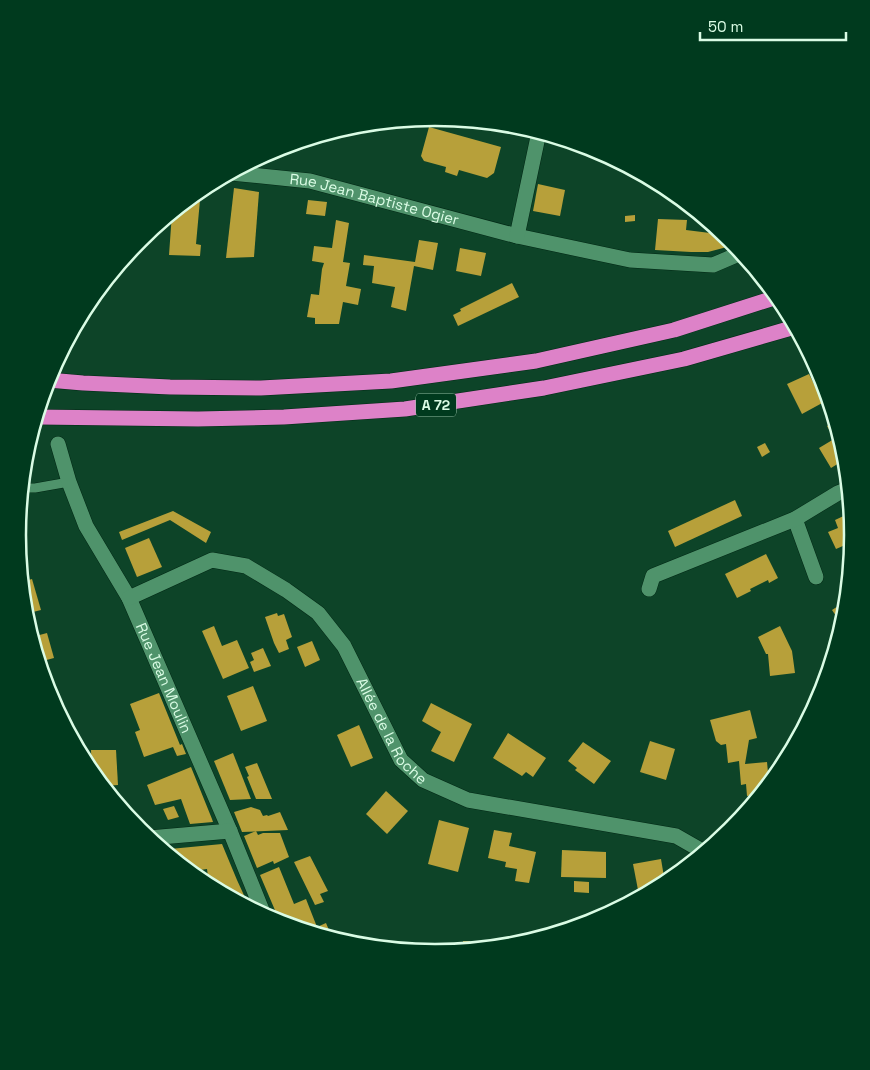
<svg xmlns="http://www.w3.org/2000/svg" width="870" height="1070" font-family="'Space Grotesk',sans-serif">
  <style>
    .building { fill: #b7a03a }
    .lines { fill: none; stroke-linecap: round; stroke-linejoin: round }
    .service-casing { stroke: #022815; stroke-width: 10 }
    .minor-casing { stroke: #022815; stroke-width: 16 }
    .motorway-casing { stroke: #022815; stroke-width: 16 }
    .service { stroke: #4f936b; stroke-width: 9 }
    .minor { stroke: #4f936b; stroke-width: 15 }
    .motorway { stroke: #dd82c8; stroke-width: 15 }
    .labels { text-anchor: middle; stroke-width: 5; stroke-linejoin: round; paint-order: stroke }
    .shield { fill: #003a1e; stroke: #99c2a9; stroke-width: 1 }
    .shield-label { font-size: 14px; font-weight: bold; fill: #dafce5 }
    .street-label { font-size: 15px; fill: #dafce5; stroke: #003a1e }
    .rim { fill: none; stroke: #dafce5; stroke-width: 2.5 }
  </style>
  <rect width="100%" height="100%" fill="#0d4428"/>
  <!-- building -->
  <g class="building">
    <path d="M429,127L501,147L494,173L487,178L459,170L457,176L445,172L446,167L424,161L421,156Z"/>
    <path d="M538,184L565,190L560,216L533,211Z"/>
    <path d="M234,188L259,192L254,257L226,258Z"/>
    <path d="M201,189L196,244L201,245L200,256L169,255L172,213Z"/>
    <path d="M670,190L683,201L671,202Z"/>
    <path d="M308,200L327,202L325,216L306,214Z"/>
    <path d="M635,215V221L625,222V216Z"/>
    <path d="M658,219L687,220L686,230L710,233L720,231L724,235L727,247L708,252H691L655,250Z"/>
    <path d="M336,220L349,223L343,262L350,263L346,286L361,289L358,305L343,302L339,324H315V318L307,317L311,294L319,295L322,269L324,263L312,261L314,246L332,248Z"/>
    <path d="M419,240L438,243L433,270L414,266L406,311L391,307L395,287L372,283L374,266L363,265L364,255L415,262Z"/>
    <path d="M460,248L486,253L481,276L456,271Z"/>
    <path d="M512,283L519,297L458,326L453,315L461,311L460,309Z"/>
    <path d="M809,374L814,384L818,381L823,390L819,392L824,402L802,414L787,384Z"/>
    <path d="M835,422L843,448L839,450L844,460L831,468L819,448L834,439L827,426Z"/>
    <path d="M765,443L770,452L762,457L757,447Z"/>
    <path d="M735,500L742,516L675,547L668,531Z"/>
    <path d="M173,511L211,532L206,543L170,520L122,540L119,532Z"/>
    <path d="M850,513L852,542L836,549L828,532L838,528L835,520Z"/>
    <path d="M149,538L162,567L137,577L125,548Z"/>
    <path d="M22,543L26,556L20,557L18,544Z"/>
    <path d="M766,554L778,578L769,583L768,580L750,589L751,591L737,598L725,574Z"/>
    <path d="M32,579L41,610L25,614L22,582Z"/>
    <path d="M846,601L844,617L842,625L832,610Z"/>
    <path d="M277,613L278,616L284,614L292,637L286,640L289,649L279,653L274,643L265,617Z"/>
    <path d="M214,626L222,646L237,640L249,668L223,679L202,631Z"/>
    <path d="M780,626L792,651L795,673L770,676L768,654H766L758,637Z"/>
    <path d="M47,633L54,658L39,662L32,637Z"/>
    <path d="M312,641L320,660L305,667L297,647Z"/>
    <path d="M263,648L271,666L254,672L250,662L254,660L251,653Z"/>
    <path d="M253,686L267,721L241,731L227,696Z"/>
    <path d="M159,693L180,745L182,744L186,754L177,756L173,747L144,757L135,732L140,730L130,704Z"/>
    <path d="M431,703L472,724L454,762L431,751L441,732L422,721Z"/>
    <path d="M750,710L757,738L749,740L745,764L767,762L769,783L760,794L747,796L746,784L741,785L739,761L728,763L726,744L721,745L716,741L710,720Z"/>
    <path d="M359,725L373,758L351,767L337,735Z"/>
    <path d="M508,733L546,758L533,777L526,772L522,776L493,758Z"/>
    <path d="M650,741L675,749L666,780L640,772Z"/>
    <path d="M583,742L611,761L594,784L575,770L577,768L568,761Z"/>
    <path d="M91,750H116L118,785L103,786L92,771Z"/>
    <path d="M233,753L251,799L230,800L214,761Z"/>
    <path d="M257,763L272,799H256L247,777L249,776L245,767Z"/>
    <path d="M191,767L212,819L213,822L190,824L181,799L155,805L147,785Z"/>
    <path d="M386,791L408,811L387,834L366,814Z"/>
    <path d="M174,806L179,817L168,820L163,809Z"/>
    <path d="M251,807L260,810L263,816L267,815L268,816L280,812L288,830L242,832L234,812Z"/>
    <path d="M439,820L469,828L458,872L428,864Z"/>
    <path d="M494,830L512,833L509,846L536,852L529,883L515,881L517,869L505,867L506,862L488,858Z"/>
    <path d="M256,831L258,835L263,833H280L289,857L274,864L273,861L257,868L244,836Z"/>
    <path d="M222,844L237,880L248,904L246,905L206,884H209L207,869L193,871L192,864L182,865L171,856L170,849Z"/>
    <path d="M562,850L606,852V878L561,877Z"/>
    <path d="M310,856L328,891L320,894L324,902L315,905L294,862Z"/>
    <path d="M661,859L665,883L639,895L633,864Z"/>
    <path d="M279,867L294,904L306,899L317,927L326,923L331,935L327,936L280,922L260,875Z"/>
    <path d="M574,881L589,882V893L574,892Z"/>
    <rect x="463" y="941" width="7" height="7"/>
  </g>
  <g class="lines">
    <!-- service casing -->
    <g class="service-casing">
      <path id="service" d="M22,488H35L69,482"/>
    </g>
    <!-- minor casing -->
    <g class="minor-casing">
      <g id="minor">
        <path id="s1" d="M231,173L310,181L517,236L630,260L713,265L741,253"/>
        <path d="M517,236L539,132"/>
        <path id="s2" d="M58,444L69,482L86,526L129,598L230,831L264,915"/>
        <path d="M795,519L816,577"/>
        <path d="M649,589L653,576L795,519L838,493L848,489"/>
        <path id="s3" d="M129,598L212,560L246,566L286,590L318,613L344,646L401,760L423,780L468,800L676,836L704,852"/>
        <path d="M149,838L230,831"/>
      </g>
    </g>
    <!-- motorway casing -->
    <g class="motorway-casing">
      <g id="motorway">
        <path d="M48,380L83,383L170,387L261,388L391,381L536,361L674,330L777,297"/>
        <path d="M37,417L198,419L284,417L405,409L544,388L684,359L795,327"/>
      </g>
    </g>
    <!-- service -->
    <use href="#service" class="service"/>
    <!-- minor -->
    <use href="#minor" class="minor"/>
    <!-- motorway -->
    <use href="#motorway" class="motorway"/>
  </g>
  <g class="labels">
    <!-- shield labels -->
    <rect class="shield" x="416" y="393.5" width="40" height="23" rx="4"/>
    <g class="shield-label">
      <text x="436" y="410">A 72</text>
    </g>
    <!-- street labels -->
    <g class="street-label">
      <text dy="5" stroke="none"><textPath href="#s1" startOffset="146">Rue Jean Baptiste Ogier</textPath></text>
      <text dy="5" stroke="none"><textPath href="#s2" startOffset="258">Rue Jean Moulin</textPath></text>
      <text dy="5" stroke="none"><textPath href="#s3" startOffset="352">Allée de la Roche</textPath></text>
    </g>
  </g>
  <!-- crop -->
  <path d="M0 0H870V1070H0ZM26 535a409 409 0 1 1 818 0a409 409 0 1 1-818 0Z" fill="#003a1e" fill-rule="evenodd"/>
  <path class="rim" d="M26 535a409 409 0 1 1 818 0a409 409 0 1 1-818 0Z"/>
  <!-- scale -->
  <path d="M700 32v8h146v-8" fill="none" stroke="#dafce5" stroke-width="2.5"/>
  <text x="708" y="32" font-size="15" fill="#dafce5" stroke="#003a1e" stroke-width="4" paint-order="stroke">50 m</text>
</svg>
